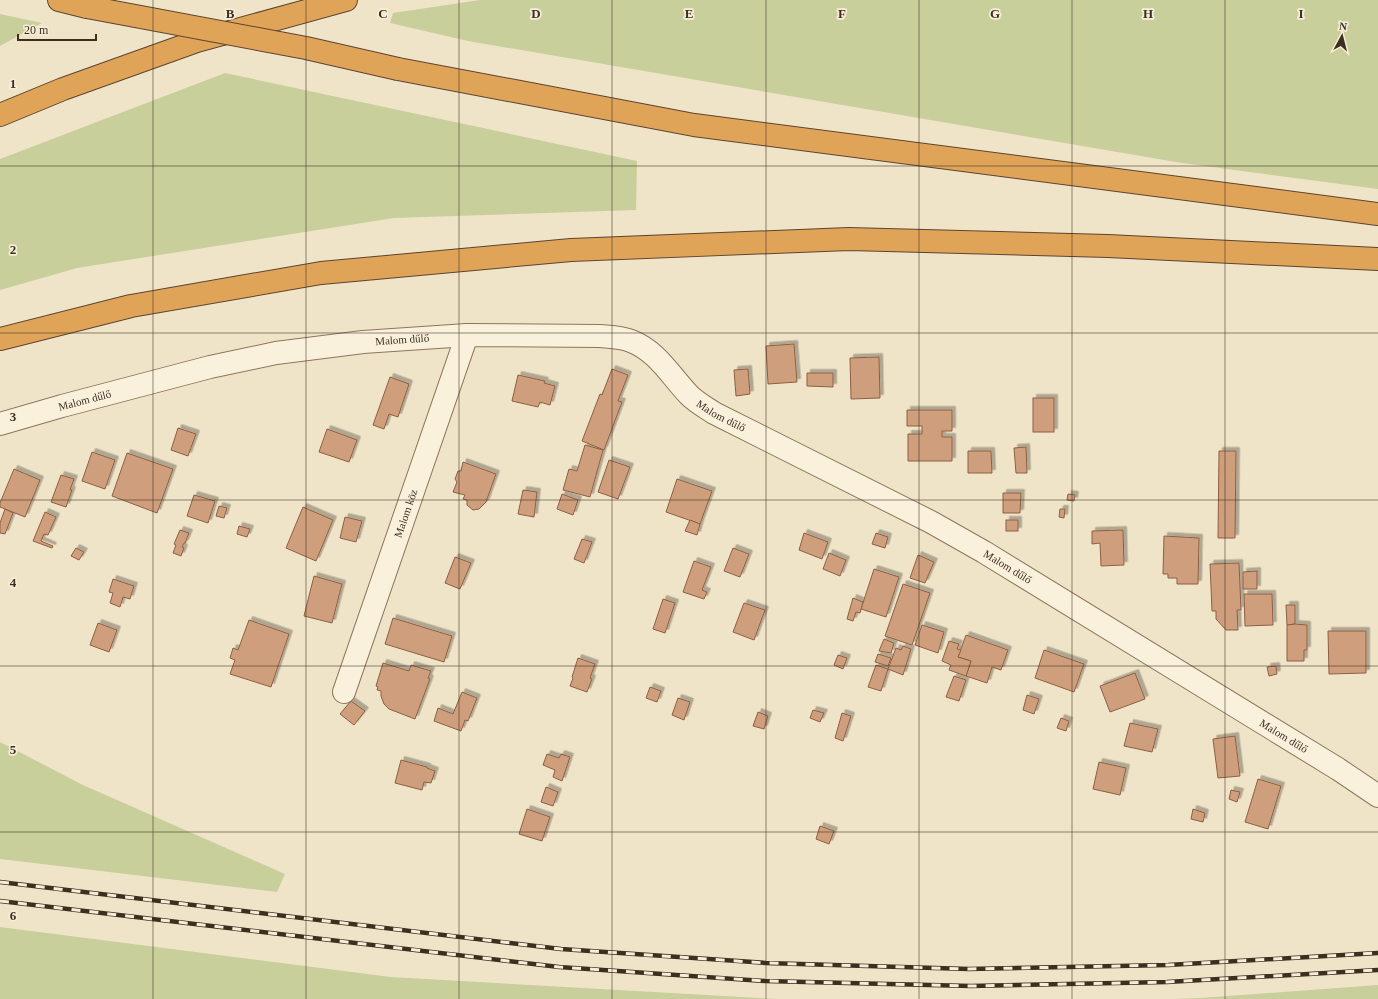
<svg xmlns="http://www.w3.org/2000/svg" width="1378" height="999" font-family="Georgia,serif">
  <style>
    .green { fill: #c9cf9b }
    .building { fill: #cf9f7d; stroke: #8d5f41; filter: url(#shadow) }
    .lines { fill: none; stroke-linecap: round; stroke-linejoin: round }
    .minor-casing { stroke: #8d765c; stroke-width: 24 }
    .highway-casing { stroke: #5b4430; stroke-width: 24 }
    .minor { stroke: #faf1dc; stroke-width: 22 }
    .highway { stroke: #e0a458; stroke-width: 22 }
    .rail-casing { stroke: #3d2e20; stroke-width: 4.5 }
    .rail { stroke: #f7eed8; stroke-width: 3; stroke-dasharray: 9; stroke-linecap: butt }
    .highway-bridge-casing { stroke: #5b4430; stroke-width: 24; stroke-linecap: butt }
    .highway-bridge { stroke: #e0a458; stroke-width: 22 }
    .grid { fill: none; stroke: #3d2e20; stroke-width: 1; stroke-opacity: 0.55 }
    .labels { text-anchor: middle; stroke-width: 3.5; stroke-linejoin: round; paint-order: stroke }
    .street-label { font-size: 11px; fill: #3d2e20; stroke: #f7eed8 }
    .grid-label { font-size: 13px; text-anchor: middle; font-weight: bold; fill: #3d2e20; stroke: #f7eed8; stroke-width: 3.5; stroke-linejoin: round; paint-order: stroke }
  </style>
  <defs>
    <filter id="shadow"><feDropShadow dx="3.5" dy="-3.5" stdDeviation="0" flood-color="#0004"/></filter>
  </defs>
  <rect width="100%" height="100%" fill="#f0e4c8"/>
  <!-- green -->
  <g class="green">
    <path d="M480,0H1378V189L1182,163L468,41L390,23L393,13Z"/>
    <path d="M0,14L42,23L0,46Z"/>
    <path d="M225,73L637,161L636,210L394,218L77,268L0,290V159Z"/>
    <path d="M0,742L83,785L285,874L277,892L0,859Z"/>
    <path d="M0,927L391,977L777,999H0Z"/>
    <path d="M1378,985V999H1173L1200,998Z"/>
  </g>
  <!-- building -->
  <g class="building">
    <path d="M794,344L797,382L768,384L766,346Z"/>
    <path d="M879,357L880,398L851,399L850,358Z"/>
    <path d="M612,369L628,375L618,401L622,402L604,450L582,441L600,394L602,395Z"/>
    <path d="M748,369L750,394L736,396L734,370Z"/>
    <path d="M807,373H833V387L807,386Z"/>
    <path d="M518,375L545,381L544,383L555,386L550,405L540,402L538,407L512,401Z"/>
    <path d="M390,377L409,384L398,417L389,414L384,429L373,425Z"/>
    <rect x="1033" y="398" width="21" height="34"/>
    <path d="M907,410H952V431H942V437H952V461H908V434H922V426H907Z"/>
    <path d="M178,428L196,434L188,456L171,450Z"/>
    <path d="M327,429L357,440L349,462L319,452Z"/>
    <path d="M585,445L603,450L590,497L563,490L569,469L577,471Z"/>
    <path d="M1026,447L1027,473H1016L1014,448Z"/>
    <path d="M968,451H991L992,473H968Z"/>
    <path d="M1219,451H1236L1235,538H1218Z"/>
    <path d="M92,452L115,460L105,489L82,481Z"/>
    <path d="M127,453L173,469L157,513L112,496Z"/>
    <path d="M609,460L630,467L618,499L598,492Z"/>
    <path d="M463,462L496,474L486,502L479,509L473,510L467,505V500L463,499L465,495L453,492L457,482L455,479L458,471H461Z"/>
    <path d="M14,469L40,480L25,517L0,507V503Z"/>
    <path d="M61,475L74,479L70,490H72L66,507L51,502Z"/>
    <path d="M677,479L712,491L700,524L666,512Z"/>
    <path d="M523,490L537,492L534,517L518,514Z"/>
    <path d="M1003,493H1021L1020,513H1003Z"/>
    <path d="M562,494L578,500L573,515L557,509Z"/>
    <path d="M1068,494L1075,495L1074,501L1067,500Z"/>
    <path d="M194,495L215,501L208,523L187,516Z"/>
    <path d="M219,506L227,508L224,518L216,516Z"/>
    <path d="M303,507L333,520L316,561L286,548Z"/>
    <path d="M5,509L13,513L5,534L0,533V523Z"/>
    <path d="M1060,509H1065L1064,518L1059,517Z"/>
    <path d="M45,512L56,517L48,535L44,534L41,541L53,546L52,548L33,541Z"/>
    <path d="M345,517L362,521L356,542L340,538Z"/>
    <path d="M690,520L700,524L697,535L685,531Z"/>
    <rect x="1006" y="520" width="12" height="11"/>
    <path d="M239,526L250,529L247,537L237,534Z"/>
    <path d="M180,530L189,533L185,543H184L182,547L184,548L181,556L173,553L176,545L174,544Z"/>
    <path d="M1123,530L1124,565L1101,566L1100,543L1092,544V531Z"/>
    <path d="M804,533L828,542L822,559L799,550Z"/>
    <path d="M876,533L888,537L885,548L872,544Z"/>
    <path d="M1164,536L1199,538L1198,584H1177V578H1168V574H1163Z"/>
    <path d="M582,539L592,542L584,563L574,559Z"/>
    <path d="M76,548L84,552L79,560L71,556Z"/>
    <path d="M733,548L749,554L740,577L724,571Z"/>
    <path d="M829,553L846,560L840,576L823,569Z"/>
    <path d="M918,555L934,562L925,583L910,578Z"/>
    <path d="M455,557L471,563L460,589L445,583Z"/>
    <path d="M694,561L711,567L702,590L707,592L704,599L683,592Z"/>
    <path d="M1239,563L1241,610H1237L1238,630H1226L1216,619V611H1212L1210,564Z"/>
    <path d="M874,569L899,577L886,617L861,609Z"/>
    <path d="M1257,571V589H1243V572Z"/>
    <path d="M314,576L342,584L332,623L304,616Z"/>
    <path d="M113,579L134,586L130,599L123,597L120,607L110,603L113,593L109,592Z"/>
    <path d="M903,584L930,593L912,645L885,636Z"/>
    <path d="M1244,594H1272L1273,625L1245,626Z"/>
    <path d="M853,598L863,602L860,613L856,612L853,621L847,619Z"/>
    <path d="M663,599L675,603L665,633L653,629Z"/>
    <path d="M744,603L765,610L754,640L733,632Z"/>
    <path d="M1286,605H1295V624L1287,625Z"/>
    <path d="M393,618L452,636L444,662L385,644Z"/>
    <path d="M249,620L289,634L271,687L230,674L235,660L230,658L233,648L238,650Z"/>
    <path d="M98,623L117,630L109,652L90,645Z"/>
    <path d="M1295,624L1307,625V650H1304V661H1287V625Z"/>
    <path d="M922,625L944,632L938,653L915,645Z"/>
    <path d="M1328,631H1366V673L1329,674Z"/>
    <path d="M966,635L1008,650L1001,670L992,667L987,683L966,676L971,661L958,657Z"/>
    <path d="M884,639L894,643L891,653L879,651Z"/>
    <path d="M949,641L959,644L957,649L961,650L958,657L971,661L966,676L949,670L951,665L942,661Z"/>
    <path d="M903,646L911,649L903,675L888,669L896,648L901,650Z"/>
    <path d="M1044,650L1084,664L1074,692L1035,678Z"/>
    <path d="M878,654L891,658L888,666L875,662Z"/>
    <path d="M838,655L847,658L843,669L834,665Z"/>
    <path d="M578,658L595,664L590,678L592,679L587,692L570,686L573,678L572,677Z"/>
    <path d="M383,663L409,671L411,665L431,671L428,678L430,679L415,719L389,709L384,704L381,696V691L377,690L378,687L376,686Z"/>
    <path d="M876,665L888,669L881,691L868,687Z"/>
    <path d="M1276,666L1277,674L1269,676L1267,667Z"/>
    <path d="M1135,673L1145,699L1110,712L1100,686Z"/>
    <path d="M954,676L966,680L959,701L946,697Z"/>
    <path d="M650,687L661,691L657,702L646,698Z"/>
    <path d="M462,692L477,698L468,721L465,720L461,731L434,721L438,708L453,714Z"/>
    <path d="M1027,695L1039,699L1034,714L1023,710Z"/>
    <path d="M678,698L690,702L684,720L672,715Z"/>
    <path d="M351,701L365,711L354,725L340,714Z"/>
    <path d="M813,710L824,713L820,722L810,718Z"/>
    <path d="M758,712L768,716L764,729L753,726Z"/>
    <path d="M842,713L851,716L843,741L835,738Z"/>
    <path d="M1061,718L1069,721L1066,731L1057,728Z"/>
    <path d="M1130,723L1158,729L1152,752L1124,746Z"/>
    <path d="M1235,736L1240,776L1218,778L1213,739Z"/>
    <path d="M547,754L559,758L561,754L570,757L562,781L553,777L555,770L543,765Z"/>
    <path d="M401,760L427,767V768L435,771L431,783L424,782L422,790L395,783Z"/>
    <path d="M1099,762L1126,768L1120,795L1093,789Z"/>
    <path d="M1258,779L1281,786L1268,829L1245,822Z"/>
    <path d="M546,787L558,792L553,806L541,802Z"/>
    <path d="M1231,790L1240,792L1237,802L1229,799Z"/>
    <path d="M527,809L550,817L542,841L519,834Z"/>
    <path d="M1193,809L1205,813L1203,822L1191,819Z"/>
    <path d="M820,826L834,831L829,844L816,839Z"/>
  </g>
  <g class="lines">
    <!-- minor casing -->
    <g class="minor-casing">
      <g id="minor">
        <path id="s1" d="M0,424L62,406L210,367L276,353L363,342L467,335L600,336C611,337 621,337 631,341C657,351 670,375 689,395C696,402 705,407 714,413L931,522L984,552L1338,769L1378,796"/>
        <path id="s2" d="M344,692L467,335"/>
      </g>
    </g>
    <!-- highway casing -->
    <g class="highway-casing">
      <g id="highway">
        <path d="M59,0L87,7"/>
        <path d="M398,69L694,125L1378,214"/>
        <path d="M0,115L63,89L197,41L346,0"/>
        <path d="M0,339L131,306L321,273L571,250L849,239L1108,246L1378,259"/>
      </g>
    </g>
    <!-- minor -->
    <use href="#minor" class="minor"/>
    <!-- highway -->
    <use href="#highway" class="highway"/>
    <!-- rail casing -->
    <g class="rail-casing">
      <g id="rail">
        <path d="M0,882L561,949L766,963L969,969L1168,965L1378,953"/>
        <path d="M0,901L559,967L765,981L971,986L1167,982L1378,970"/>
      </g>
    </g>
    <!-- rail -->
    <use href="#rail" class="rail"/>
    <!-- highway-bridge casing -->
    <g class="highway-bridge-casing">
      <path id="highway-bridge" d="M87,7L306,48L398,69"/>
    </g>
    <!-- highway-bridge -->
    <use href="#highway-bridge" class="highway-bridge"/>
  </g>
  <!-- grid -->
  <path class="grid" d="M153,0V999M306,0V999M459,0V999M612,0V999M766,0V999M919,0V999M1072,0V999M1225,0V999M0,166H1378M0,333H1378M0,500H1378M0,666H1378M0,832H1378"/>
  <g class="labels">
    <!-- street labels -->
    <g class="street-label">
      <text dy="4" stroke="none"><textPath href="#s1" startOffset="412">Malom dűlő</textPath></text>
      <text dy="4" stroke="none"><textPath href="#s1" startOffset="88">Malom dűlő</textPath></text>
      <text dy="4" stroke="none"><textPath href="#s1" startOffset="760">Malom dűlő</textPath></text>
      <text dy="4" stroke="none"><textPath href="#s2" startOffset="189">Malom köz</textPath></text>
      <text dy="4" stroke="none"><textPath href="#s1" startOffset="1084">Malom dűlő</textPath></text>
      <text dy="4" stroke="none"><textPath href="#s1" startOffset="1408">Malom dűlő</textPath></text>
    </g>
  </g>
  <g class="grid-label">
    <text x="230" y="18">B</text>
    <text x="383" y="18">C</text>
    <text x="536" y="18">D</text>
    <text x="689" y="18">E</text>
    <text x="842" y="18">F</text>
    <text x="995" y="18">G</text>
    <text x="1148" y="18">H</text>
    <text x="1301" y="18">I</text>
    <text x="13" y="88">1</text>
    <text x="13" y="254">2</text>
    <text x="13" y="421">3</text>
    <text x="13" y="587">4</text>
    <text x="13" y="754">5</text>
    <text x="13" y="920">6</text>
  </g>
  <!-- north arrow -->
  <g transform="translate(1342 36) rotate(7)" stroke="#f7eed8" stroke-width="3" paint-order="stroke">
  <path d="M0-3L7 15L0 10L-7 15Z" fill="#3d2e20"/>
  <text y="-6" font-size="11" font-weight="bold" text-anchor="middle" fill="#3d2e20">N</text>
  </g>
  <!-- scale -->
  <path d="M18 34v6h78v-6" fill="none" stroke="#3d2e20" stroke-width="2"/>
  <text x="24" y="34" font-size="12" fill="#3d2e20" stroke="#f7eed8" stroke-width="3" paint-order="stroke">20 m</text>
</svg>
